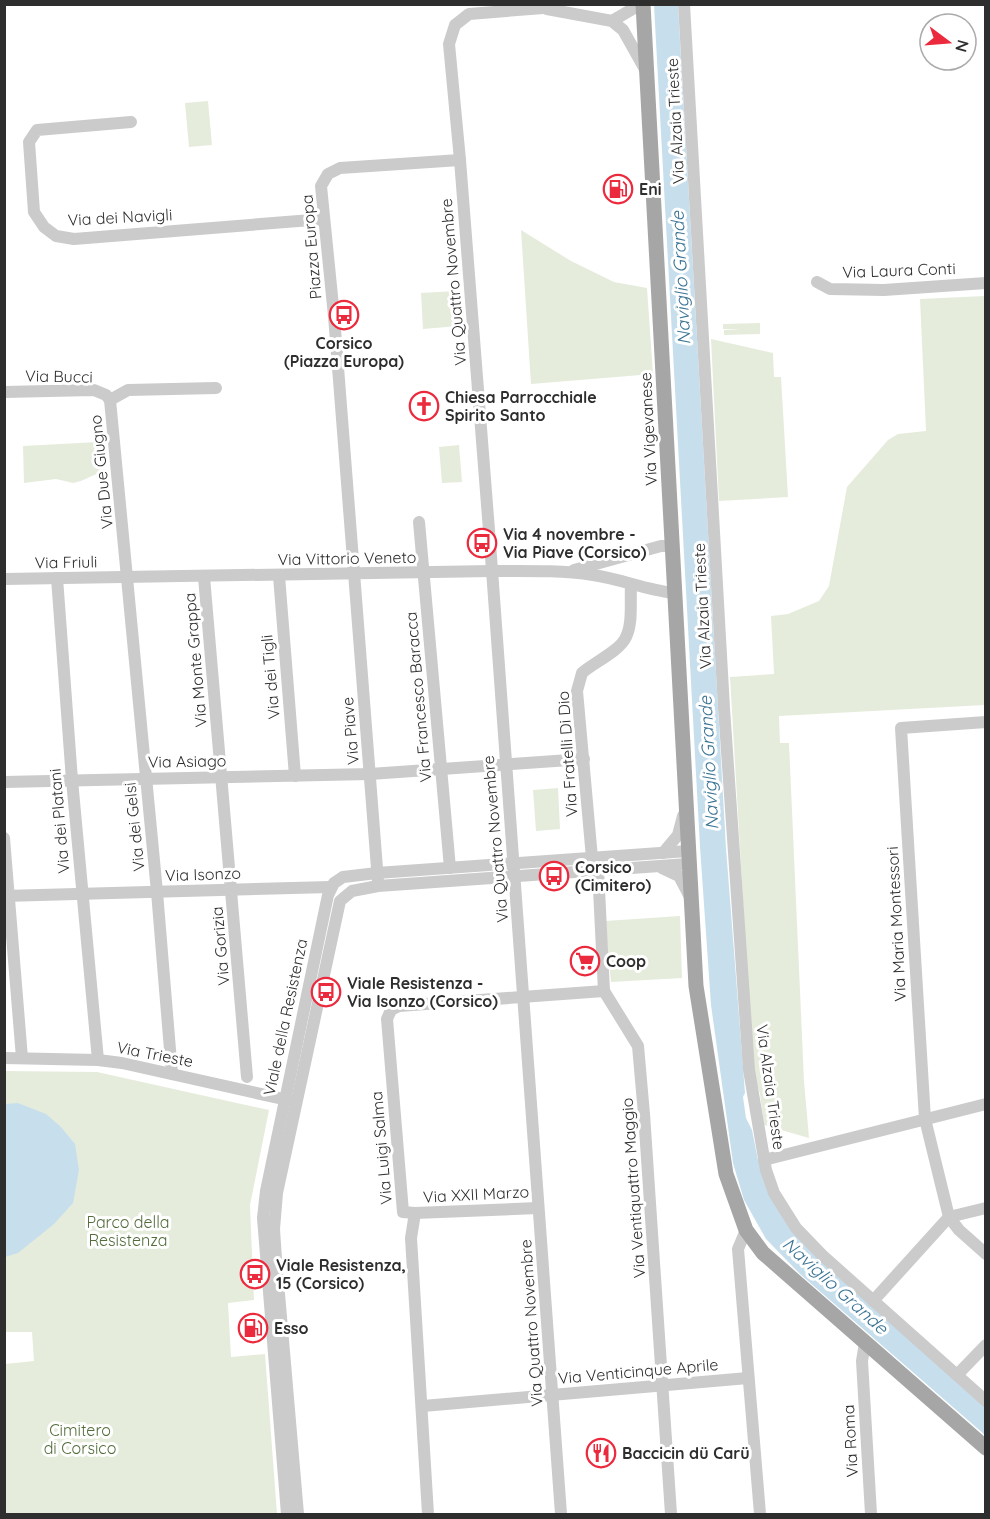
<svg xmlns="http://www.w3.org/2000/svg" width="990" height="1519" font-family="Quicksand,sans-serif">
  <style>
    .green { fill: #e5ecdc }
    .water { fill: #c7dfed }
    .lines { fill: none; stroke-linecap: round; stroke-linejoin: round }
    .minor { stroke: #cbcbcb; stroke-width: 12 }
    .major { stroke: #a6a6a6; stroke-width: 15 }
    .labels { text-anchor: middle; stroke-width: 6; stroke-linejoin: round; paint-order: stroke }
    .street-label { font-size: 16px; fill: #2e2e2e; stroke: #fff }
    .poi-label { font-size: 16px; font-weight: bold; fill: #2e2e2e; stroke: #fff; text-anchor: start }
    .park-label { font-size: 16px; fill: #526c3a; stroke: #fff }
    .water-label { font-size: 18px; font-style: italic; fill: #397394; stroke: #fff }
  </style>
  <rect width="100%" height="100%" fill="#fff"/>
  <!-- green -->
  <g class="green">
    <path d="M208,101L212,145L189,147L185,103Z"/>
    <path d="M521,230L571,261L614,282L647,288L653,374L531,384Z"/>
    <path d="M456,291L458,326L423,329L421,293Z"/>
    <path d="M985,296V705L779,716L780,743H789L804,1081L809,1138L764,1125L760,1094L753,1071L730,677L774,674L771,616L788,614L819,601L829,586L847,487L888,440L898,434L926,431L920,299Z"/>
    <path d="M760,323V334L724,335V330L742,329H723V324Z"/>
    <path d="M711,339L773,353L774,377H781L788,497L719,501Z"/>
    <path d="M98,442L101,472L81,481L73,483L56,479L24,483L23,446Z"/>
    <path d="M459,445L462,482L442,483L439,447Z"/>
    <path d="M558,788L560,829L536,831L533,790Z"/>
    <path d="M680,916L682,978L611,982L605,921Z"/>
    <path d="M5,1071L97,1072L269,1110L250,1205L254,1300L228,1303L231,1357L265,1354L277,1514H5V1364L34,1361L32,1332H5Z"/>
  </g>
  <!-- water -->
  <g class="water">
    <path d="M654,5H678L726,848L745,1093L743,1097L746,1118L752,1130L758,1160L776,1202L985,1406V1435L800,1274L766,1239L744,1200L733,1163L711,1005L700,847Z"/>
    <path d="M18,1103L46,1114L61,1127L75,1144L79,1170L73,1203L54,1224L18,1253L5,1257V1104Z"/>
  </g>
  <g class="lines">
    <!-- minor -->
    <g class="minor">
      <path d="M558,4L543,8L469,14L455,25L449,44L460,160L490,543L561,1514"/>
      <path d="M684,4L724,708L749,1070L766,1170L774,1193L796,1228L822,1255L986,1401"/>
      <path d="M547,9L612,21L623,30L646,71"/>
      <path d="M612,21L641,4"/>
      <path d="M131,122L37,130L29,142L34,212L44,227L56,236L74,239L324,219"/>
      <path d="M817,282L830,289L884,290L986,283"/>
      <path d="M4,392L94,390L106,395L110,400"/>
      <path d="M110,400L157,892L172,1074"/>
      <path d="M110,400L128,390L216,388"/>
      <path d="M419,522L450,868"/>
      <path d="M574,570L661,546H672"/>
      <path d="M279,576L295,776"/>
      <path d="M204,577L247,1077"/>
      <path d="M57,578L72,780L98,1060"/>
      <path d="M4,579L492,571C526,571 560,570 593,575C621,579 646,590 674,593"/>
      <path d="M631,585C630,601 633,623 626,637C620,651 593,663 582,673L577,691L592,858L598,869L604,991L638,1046L644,1114L671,1514"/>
      <path d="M986,722L901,728L925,1119L949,1217L959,1230L986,1254"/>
      <path d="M4,782L370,774L584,759"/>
      <path d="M4,838L22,1058"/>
      <path d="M663,853L678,835L683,816"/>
      <path d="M662,868L679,876L690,897"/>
      <path d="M378,881L334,316L321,186L328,174L340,168L460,160"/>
      <path d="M4,896L331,887"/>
      <path d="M4,1058L98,1060L122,1063L292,1101"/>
      <path d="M764,1160L986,1104"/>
      <path d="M538,1208L415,1213L403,1212L387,1019L391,1010L399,1006L604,991"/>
      <path d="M415,1213L411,1238L428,1514"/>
      <path d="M746,1230L738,1249L760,1514"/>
      <path d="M873,1301L949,1217L986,1208"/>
      <path d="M865,1343L862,1361L871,1514"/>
      <path d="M957,1375L986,1345"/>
      <path d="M423,1406L748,1378"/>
      <path d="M287,1514L263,1218L266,1191L328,895L334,883L343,877L377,873L688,851"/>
      <path d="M298,1514L276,1259L274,1229L277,1193L340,901L352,891L378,886L688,864"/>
    </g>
    <!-- major -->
    <path class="major" d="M643,4L696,986L726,1174L746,1230L763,1253L986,1448"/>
  </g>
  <!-- icons -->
  <defs>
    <g id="fuel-ring" transform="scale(1.5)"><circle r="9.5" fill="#fff" stroke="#ec2a3d" stroke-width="1.5"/><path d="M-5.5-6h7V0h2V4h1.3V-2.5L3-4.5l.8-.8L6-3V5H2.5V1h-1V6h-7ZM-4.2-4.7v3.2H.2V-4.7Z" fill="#ec2a3d"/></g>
    <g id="bus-ring" transform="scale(1.5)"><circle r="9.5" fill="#fff" stroke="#ec2a3d" stroke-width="1.5"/><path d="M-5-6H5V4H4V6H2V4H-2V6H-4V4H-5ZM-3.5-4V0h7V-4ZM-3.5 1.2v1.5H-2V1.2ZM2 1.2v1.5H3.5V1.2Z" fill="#ec2a3d"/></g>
    <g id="church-ring" transform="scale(1.5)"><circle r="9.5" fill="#fff" stroke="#ec2a3d" stroke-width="1.5"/><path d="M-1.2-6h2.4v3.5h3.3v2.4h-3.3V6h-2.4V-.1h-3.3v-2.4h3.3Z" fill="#ec2a3d"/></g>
    <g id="supermarket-ring" transform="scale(1.5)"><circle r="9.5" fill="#fff" stroke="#ec2a3d" stroke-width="1.5"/><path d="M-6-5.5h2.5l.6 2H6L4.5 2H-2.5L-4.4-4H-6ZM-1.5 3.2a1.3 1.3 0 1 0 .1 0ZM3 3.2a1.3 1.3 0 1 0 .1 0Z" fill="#ec2a3d"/></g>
    <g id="restaurant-ring" transform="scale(1.5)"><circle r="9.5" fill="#fff" stroke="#ec2a3d" stroke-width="1.5"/><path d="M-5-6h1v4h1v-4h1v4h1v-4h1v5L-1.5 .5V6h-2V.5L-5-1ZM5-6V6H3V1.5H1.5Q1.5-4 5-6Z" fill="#ec2a3d"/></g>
  </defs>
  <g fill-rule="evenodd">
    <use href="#fuel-ring" x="618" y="189"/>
    <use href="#bus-ring" x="344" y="315"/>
    <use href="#church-ring" x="424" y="406"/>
    <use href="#bus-ring" x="482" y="543"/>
    <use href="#bus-ring" x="554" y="876"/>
    <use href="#supermarket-ring" x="585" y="961"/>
    <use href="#bus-ring" x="326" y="992"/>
    <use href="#bus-ring" x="255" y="1274"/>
    <use href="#fuel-ring" x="253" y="1328"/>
    <use href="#restaurant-ring" x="601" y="1453"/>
  </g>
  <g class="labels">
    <!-- street labels -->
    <g class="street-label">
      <text transform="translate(675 121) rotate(-93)" y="6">Via Alzaia Trieste</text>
      <text transform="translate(120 217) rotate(-3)" y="6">Via dei Navigli</text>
      <text transform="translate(311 247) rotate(-95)" y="6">Piazza Europa</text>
      <text transform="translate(899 270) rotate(-2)" y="6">Via Laura Conti</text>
      <text transform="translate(453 282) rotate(-95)" y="6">Via Quattro Novembre</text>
      <text transform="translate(59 376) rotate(1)" y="6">Via Bucci</text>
      <text transform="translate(648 429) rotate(-93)" y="6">Via Vigevanese</text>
      <text transform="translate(101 472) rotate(-96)" y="6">Via Due Giugno</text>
      <text transform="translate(347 558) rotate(-1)" y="6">Via Vittorio Veneto</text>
      <text transform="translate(66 562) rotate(-1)" y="6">Via Friuli</text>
      <text transform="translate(702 606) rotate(-93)" y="6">Via Alzaia Trieste</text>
      <text transform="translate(195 660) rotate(-95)" y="6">Via Monte Grappa</text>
      <text transform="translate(270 677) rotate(-95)" y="6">Via dei Tigli</text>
      <text transform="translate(418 697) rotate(-95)" y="6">Via Francesco Baracca</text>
      <text transform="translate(350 731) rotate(-95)" y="6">Via Piave</text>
      <text transform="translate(567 754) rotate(-94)" y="6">Via Fratelli Di Dio</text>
      <text transform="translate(187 761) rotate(-1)" y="6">Via Asiago</text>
      <text transform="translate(59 821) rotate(-95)" y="6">Via dei Platani</text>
      <text transform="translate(134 827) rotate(-96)" y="6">Via dei Gelsi</text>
      <text transform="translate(495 839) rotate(-95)" y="6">Via Quattro Novembre</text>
      <text transform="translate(203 874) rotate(-2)" y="6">Via Isonzo</text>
      <text transform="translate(896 924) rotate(-93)" y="6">Via Maria Montessori</text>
      <text transform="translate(220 946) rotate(-95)" y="6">Via Gorizia</text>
      <text transform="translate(285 1017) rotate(-78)" y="6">Viale della Resistenza</text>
      <text transform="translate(155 1054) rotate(11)" y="6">Via Trieste</text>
      <text transform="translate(771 1087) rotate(82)" y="6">Via Alzaia Trieste</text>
      <text transform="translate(381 1148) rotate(-95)" y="6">Via Luigi Salma</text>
      <text transform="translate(633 1188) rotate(-94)" y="6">Via Ventiquattro Maggio</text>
      <text transform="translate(476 1194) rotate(-3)" y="6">Via XXII Marzo</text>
      <text transform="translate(531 1323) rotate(-94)" y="6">Via Quattro Novembre</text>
      <text transform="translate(638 1371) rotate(-5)" y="6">Via Venticinque Aprile</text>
      <text transform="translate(850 1441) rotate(-93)" y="6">Via Roma</text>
    </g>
    <!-- poi labels -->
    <g class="poi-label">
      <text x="639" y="195">Eni</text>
      <text x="344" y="349" text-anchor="middle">Corsico<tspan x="344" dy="18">(Piazza Europa)</tspan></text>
      <text x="445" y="403">Chiesa Parrocchiale<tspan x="445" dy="18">Spirito Santo</tspan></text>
      <text x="503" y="540">Via 4 novembre -<tspan x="503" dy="18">Via Piave (Corsico)</tspan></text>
      <text x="575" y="873">Corsico<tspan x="575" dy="18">(Cimitero)</tspan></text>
      <text x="606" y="967">Coop</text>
      <text x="347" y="989">Viale Resistenza -<tspan x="347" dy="18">Via Isonzo (Corsico)</tspan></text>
      <text x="276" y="1271">Viale Resistenza,<tspan x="276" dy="18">15 (Corsico)</tspan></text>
      <text x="274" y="1334">Esso</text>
      <text x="622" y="1459">Baccicin dü Carü</text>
    </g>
    <!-- park labels -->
    <g class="park-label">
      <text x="128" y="1228">Parco della<tspan x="128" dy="18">Resistenza</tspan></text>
      <text x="80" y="1436">Cimitero<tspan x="80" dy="18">di Corsico</tspan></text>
    </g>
    <!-- water labels -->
    <g class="water-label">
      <text transform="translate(681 278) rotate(-93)" y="6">Naviglio Grande</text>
      <text transform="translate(709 763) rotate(-93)" y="6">Naviglio Grande</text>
      <text transform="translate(835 1286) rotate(42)" y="6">Naviglio Grande</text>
    </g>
  </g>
  <!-- border -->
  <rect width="990" height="1519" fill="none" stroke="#2e2e2e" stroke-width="12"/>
  <!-- north arrow -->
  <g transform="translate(948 42) rotate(106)"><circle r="28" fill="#ffffff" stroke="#ababab" stroke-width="1.5"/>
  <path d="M0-4.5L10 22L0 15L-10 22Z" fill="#ec2a3d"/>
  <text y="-9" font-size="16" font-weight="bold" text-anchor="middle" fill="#2e2e2e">N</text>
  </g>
</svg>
